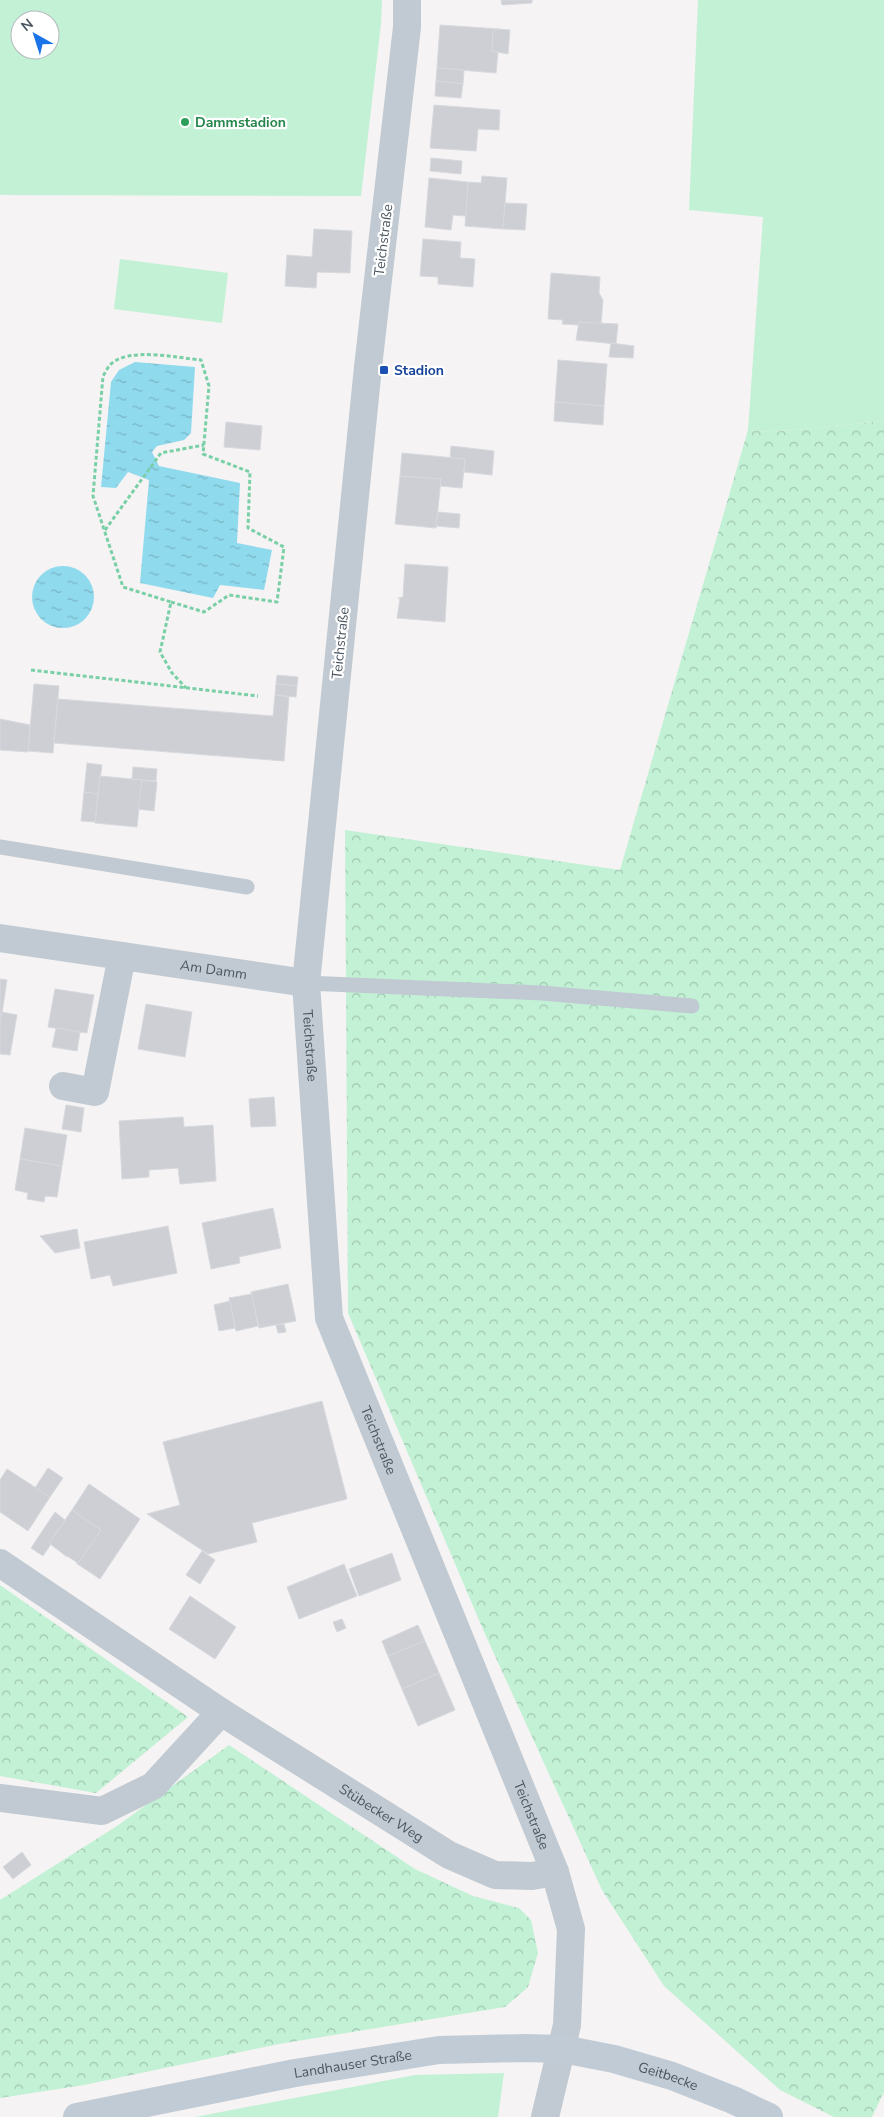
<svg xmlns="http://www.w3.org/2000/svg" width="884" height="2117" font-family="'Nunito Sans',sans-serif">
  <style>
    .grass { fill: #c3f1d5; fill-rule: evenodd }
    .forest { fill: url(#forest-crowns) }
    .water { fill: url(#water-ripples) }
    .building { fill: #cdcfd5; stroke: #d7d9de }
    .lines { fill: none; stroke-linecap: round; stroke-linejoin: round }
    .path { stroke: #7ad0a6; stroke-width: 3; stroke-dasharray: 4 2.5; stroke-linecap: butt }
    .lane { stroke: #c1cad2; stroke-width: 15 }
    .street { stroke: #c1cad2; stroke-width: 28 }
    .secondary { stroke: #c1cbd6; stroke-width: 28 }
    .leisure-dot { fill: #2e9e5b; stroke: #fff; stroke-width: 2 }
    .transit-dot { fill: #1a4fb4; stroke: #fff; stroke-width: 2 }
    .labels { text-anchor: middle; stroke-width: 4.5; stroke-linejoin: round; paint-order: stroke }
    .leisure-label { font-size: 14px; font-weight: bold; fill: #27864d; stroke: #fff; text-anchor: start }
    .street-label { font-size: 14px; fill: #4a5661; stroke: #fff }
    .transit-label { font-size: 14px; font-weight: bold; fill: #164399; stroke: #fff; text-anchor: start }
  </style>
  <defs>
    <pattern id="forest-crowns" width="20" height="18" patternUnits="userSpaceOnUse" patternTransform="scale(1.25)"><rect width="20" height="18" fill="#c3f1d5"/><path d="M2 6a3 3 0 1 1 6 0M12 15a3 3 0 1 1 6 0" fill="none" stroke="#a0c6b0"/></pattern>
    <pattern id="water-ripples" width="26" height="14" patternUnits="userSpaceOnUse" patternTransform="scale(1.25)"><rect width="26" height="14" fill="#90daee"/><path d="M2 4q2-2 4 0t4 0M15 11q2-2 4 0t4 0" fill="none" stroke="#78b4c4"/></pattern>
  </defs>
  <rect width="100%" height="100%" fill="#f5f3f3"/>
  <!-- grass -->
  <g class="grass">
    <path d="M0,0H382L381,24L361,196L0,195ZM20,20H50V50H20Z"/>
    <path d="M698,0H884V421L772,432L748,430L763,217L689,210Z"/>
    <path d="M120,259L228,273L222,323L114,309Z"/>
    <path d="M504,2073L498,2117H195L415,2075Z"/>
  </g>
  <!-- forest -->
  <g class="forest">
    <path d="M884,421V2092L872,2117H834L780,2090L664,1986L602,1890L485,1634L348,1313L345,830L620,870L748,430L772,432Z"/>
    <path d="M0,1585L188,1717L96,1793L0,1776Z"/>
    <path d="M229,1745L415,1869L473,1896L519,1908L531,1920L538,1953L528,1987L505,2007L279,2044L84,2085L0,2098V1900L117,1826Z"/>
  </g>
  <!-- water -->
  <g class="water">
    <path d="M135,362L195,367L191,433L184,440L157,446L152,452L159,466L240,483L237,543L272,550L264,590L220,585L213,598L140,583L149,480L128,472L116,488L101,487L111,382L119,370Z"/>
    <circle cx="63" cy="597" r="31"/>
  </g>
  <!-- building -->
  <g class="building">
    <path d="M501,0H532V3L502,5Z"/>
    <path d="M440,25L499,29L493,30L492,51L498,52L496,73L437,68Z"/>
    <path d="M499,29L510,30L508,54L492,51L493,30Z"/>
    <path d="M437,68L464,70L463,84L436,81Z"/>
    <path d="M436,81L463,84L461,98L435,96Z"/>
    <path d="M434,105L500,110L499,130L478,129L476,151L430,148Z"/>
    <path d="M431,158L462,161L461,174L430,171Z"/>
    <path d="M482,176L507,178L503,229L465,226L468,182L481,183Z"/>
    <path d="M429,178L468,182L466,216L453,215L451,230L425,227Z"/>
    <path d="M505,203L527,204L525,230L503,229Z"/>
    <path d="M314,229L352,231L350,273L317,272L316,288L285,286L287,255L312,257Z"/>
    <path d="M423,239L461,242L460,258L475,259L473,287L438,284V277L420,276Z"/>
    <path d="M551,273L600,277L599,293L603,300L601,324L579,322L578,325L562,324L563,320L548,319Z"/>
    <path d="M579,322L618,324L616,344L576,340Z"/>
    <path d="M611,343L634,346L633,358L609,357Z"/>
    <path d="M558,360L607,364L604,406L555,402Z"/>
    <path d="M555,402L604,406L603,425L554,421Z"/>
    <path d="M226,422L262,426L260,450L224,447Z"/>
    <path d="M451,446L494,451L492,475L464,472L465,459L450,458Z"/>
    <path d="M402,453L465,459L462,488L440,486L441,479L400,476Z"/>
    <path d="M400,476L441,479L436,528L395,524Z"/>
    <path d="M438,512L460,514L459,528L436,526Z"/>
    <path d="M405,564L448,567L445,622L397,618L400,599L398,598L403,597Z"/>
    <path d="M277,675L298,677L297,686L276,684Z"/>
    <path d="M34,684L59,686L53,753L28,751Z"/>
    <path d="M276,684L297,686L296,697L275,695Z"/>
    <path d="M275,695L289,697L284,761L54,743L58,699L273,716Z"/>
    <path d="M0,719L30,725L28,752L0,750Z"/>
    <path d="M87,763L102,765L98,794L84,792Z"/>
    <path d="M133,767L157,769L156,781L132,779Z"/>
    <path d="M100,776L142,780L137,827L95,823Z"/>
    <path d="M142,780L157,782L154,811L138,809Z"/>
    <path d="M84,792L98,794L95,822L81,821Z"/>
    <path d="M0,979L7,980L1,1020H0Z"/>
    <path d="M55,989L94,995L87,1033L48,1027Z"/>
    <path d="M146,1004L192,1012L185,1057L138,1049Z"/>
    <path d="M2,1012L17,1015L10,1055L0,1054V1020Z"/>
    <path d="M56,1028L80,1032L77,1051L52,1047Z"/>
    <path d="M274,1097L276,1126L251,1127L249,1099Z"/>
    <path d="M66,1105L84,1108L81,1132L62,1129Z"/>
    <path d="M183,1117L184,1127L213,1125L216,1181L180,1184L178,1168L149,1170V1177L122,1179L119,1121Z"/>
    <path d="M25,1128L67,1135L62,1166L20,1159Z"/>
    <path d="M20,1159L62,1166L57,1197L45,1196L44,1202L27,1199L28,1193L15,1190Z"/>
    <path d="M273,1208L281,1248L239,1257L240,1263L211,1269L202,1223Z"/>
    <path d="M168,1226L177,1273L113,1286L110,1275L91,1279L84,1242Z"/>
    <path d="M77,1229L80,1248L55,1253L40,1236Z"/>
    <path d="M288,1284L296,1321L259,1328L251,1292Z"/>
    <path d="M252,1294L258,1326L236,1331L229,1298Z"/>
    <path d="M230,1301L235,1328L219,1331L214,1305Z"/>
    <path d="M284,1324L286,1332L278,1333L276,1325Z"/>
    <path d="M322,1401L347,1499L252,1523L257,1542L208,1554L147,1514L180,1505L163,1442Z"/>
    <path d="M48,1468L63,1478L50,1497L35,1488Z"/>
    <path d="M7,1469L50,1497L28,1531L0,1512V1480Z"/>
    <path d="M89,1484L140,1519L100,1579L76,1563H78L101,1530L72,1510Z"/>
    <path d="M72,1510L101,1530L78,1563L67,1556V1557L49,1543Z"/>
    <path d="M55,1512L65,1520L49,1543L51,1544L43,1556L31,1548Z"/>
    <path d="M202,1551L215,1560L200,1584L186,1575Z"/>
    <path d="M392,1553L401,1580L359,1596L349,1569Z"/>
    <path d="M344,1564L357,1596L299,1619L287,1587Z"/>
    <path d="M190,1596L236,1627L215,1659L169,1629Z"/>
    <path d="M342,1619L346,1628L337,1632L333,1622Z"/>
    <path d="M418,1625L425,1641L388,1656L382,1641Z"/>
    <path d="M425,1641L439,1673L402,1689L388,1656Z"/>
    <path d="M439,1673L455,1710L418,1726L402,1689Z"/>
    <path d="M22,1852L31,1865L13,1879L3,1867Z"/>
  </g>
  <g class="lines">
    <!-- path -->
    <g class="path">
      <path d="M105,530L161,453L204,445"/>
      <path d="M171,602L204,612L229,595L277,602L284,547L248,528L250,472L203,454L209,386L201,360C178,358 126,346 109,366C107,369 105,373 103,376L93,496L123,587L171,602L160,652L172,673L186,688"/>
      <path d="M31,670L258,696"/>
    </g>
    <!-- lane -->
    <g class="lane">
      <path d="M0,847L247,887"/>
      <path d="M306,983L542,993L692,1006"/>
    </g>
    <!-- street -->
    <g class="street">
      <path id="s1" d="M407,0V27L368,367L306,983L329,1318L555,1872L571,1929L567,2025L545,2117"/>
      <path id="s2" d="M0,938L306,983"/>
      <path d="M63,1086L95,1092L122,956"/>
      <path id="s3" d="M0,1563L221,1712L449,1855L495,1875L532,1876L555,1872"/>
      <path d="M0,1798L102,1811L153,1786L221,1712"/>
    </g>
    <!-- secondary -->
    <path class="secondary" id="s4" d="M77,2117L295,2073L439,2050L526,2048L563,2049L614,2059L672,2076L733,2100L769,2117"/>
  </g>
  <!-- markers -->
  <circle class="leisure-dot" cx="185" cy="122" r="5"/>
  <rect class="transit-dot" x="379" y="365" width="10" height="10" rx="2.5"/>
  <g class="labels">
    <!-- leisure labels -->
    <g class="leisure-label">
      <text x="195" y="127">Dammstadion</text>
    </g>
    <!-- street labels -->
    <g class="street-label">
      <text transform="translate(383 240) rotate(-83)" y="5">Teichstraße</text>
      <text transform="translate(340 643) rotate(-84)" y="5">Teichstraße</text>
      <text dy="5" stroke="none"><textPath href="#s2" startOffset="216">Am Damm</textPath></text>
      <text dy="5" stroke="none"><textPath href="#s1" startOffset="1051">Teichstraße</textPath></text>
      <text dy="5" stroke="none"><textPath href="#s1" startOffset="1456">Teichstraße</textPath></text>
      <text dy="5" stroke="none"><textPath href="#s3" startOffset="456">Stübecker Weg</textPath></text>
      <text dy="5" stroke="none"><textPath href="#s1" startOffset="1861">Teichstraße</textPath></text>
      <text dy="5" stroke="none"><textPath href="#s4" startOffset="281">Landhauser Straße</textPath></text>
      <text dy="5" stroke="none"><textPath href="#s4" startOffset="601">Geitbecke</textPath></text>
    </g>
    <!-- transit labels -->
    <g class="transit-label">
      <text x="394" y="375">Stadion</text>
    </g>
  </g>
  <!-- north arrow -->
  <g transform="translate(35 35) rotate(321)"><circle r="24" fill="#ffffff" stroke="#b7bbc0"/>
  <path d="M0-4L9 19L0 12L-9 19Z" fill="#1a73e8"/>
  <text y="-8" font-size="14" font-weight="bold" text-anchor="middle" fill="#4a5661">N</text>
  </g>
</svg>
